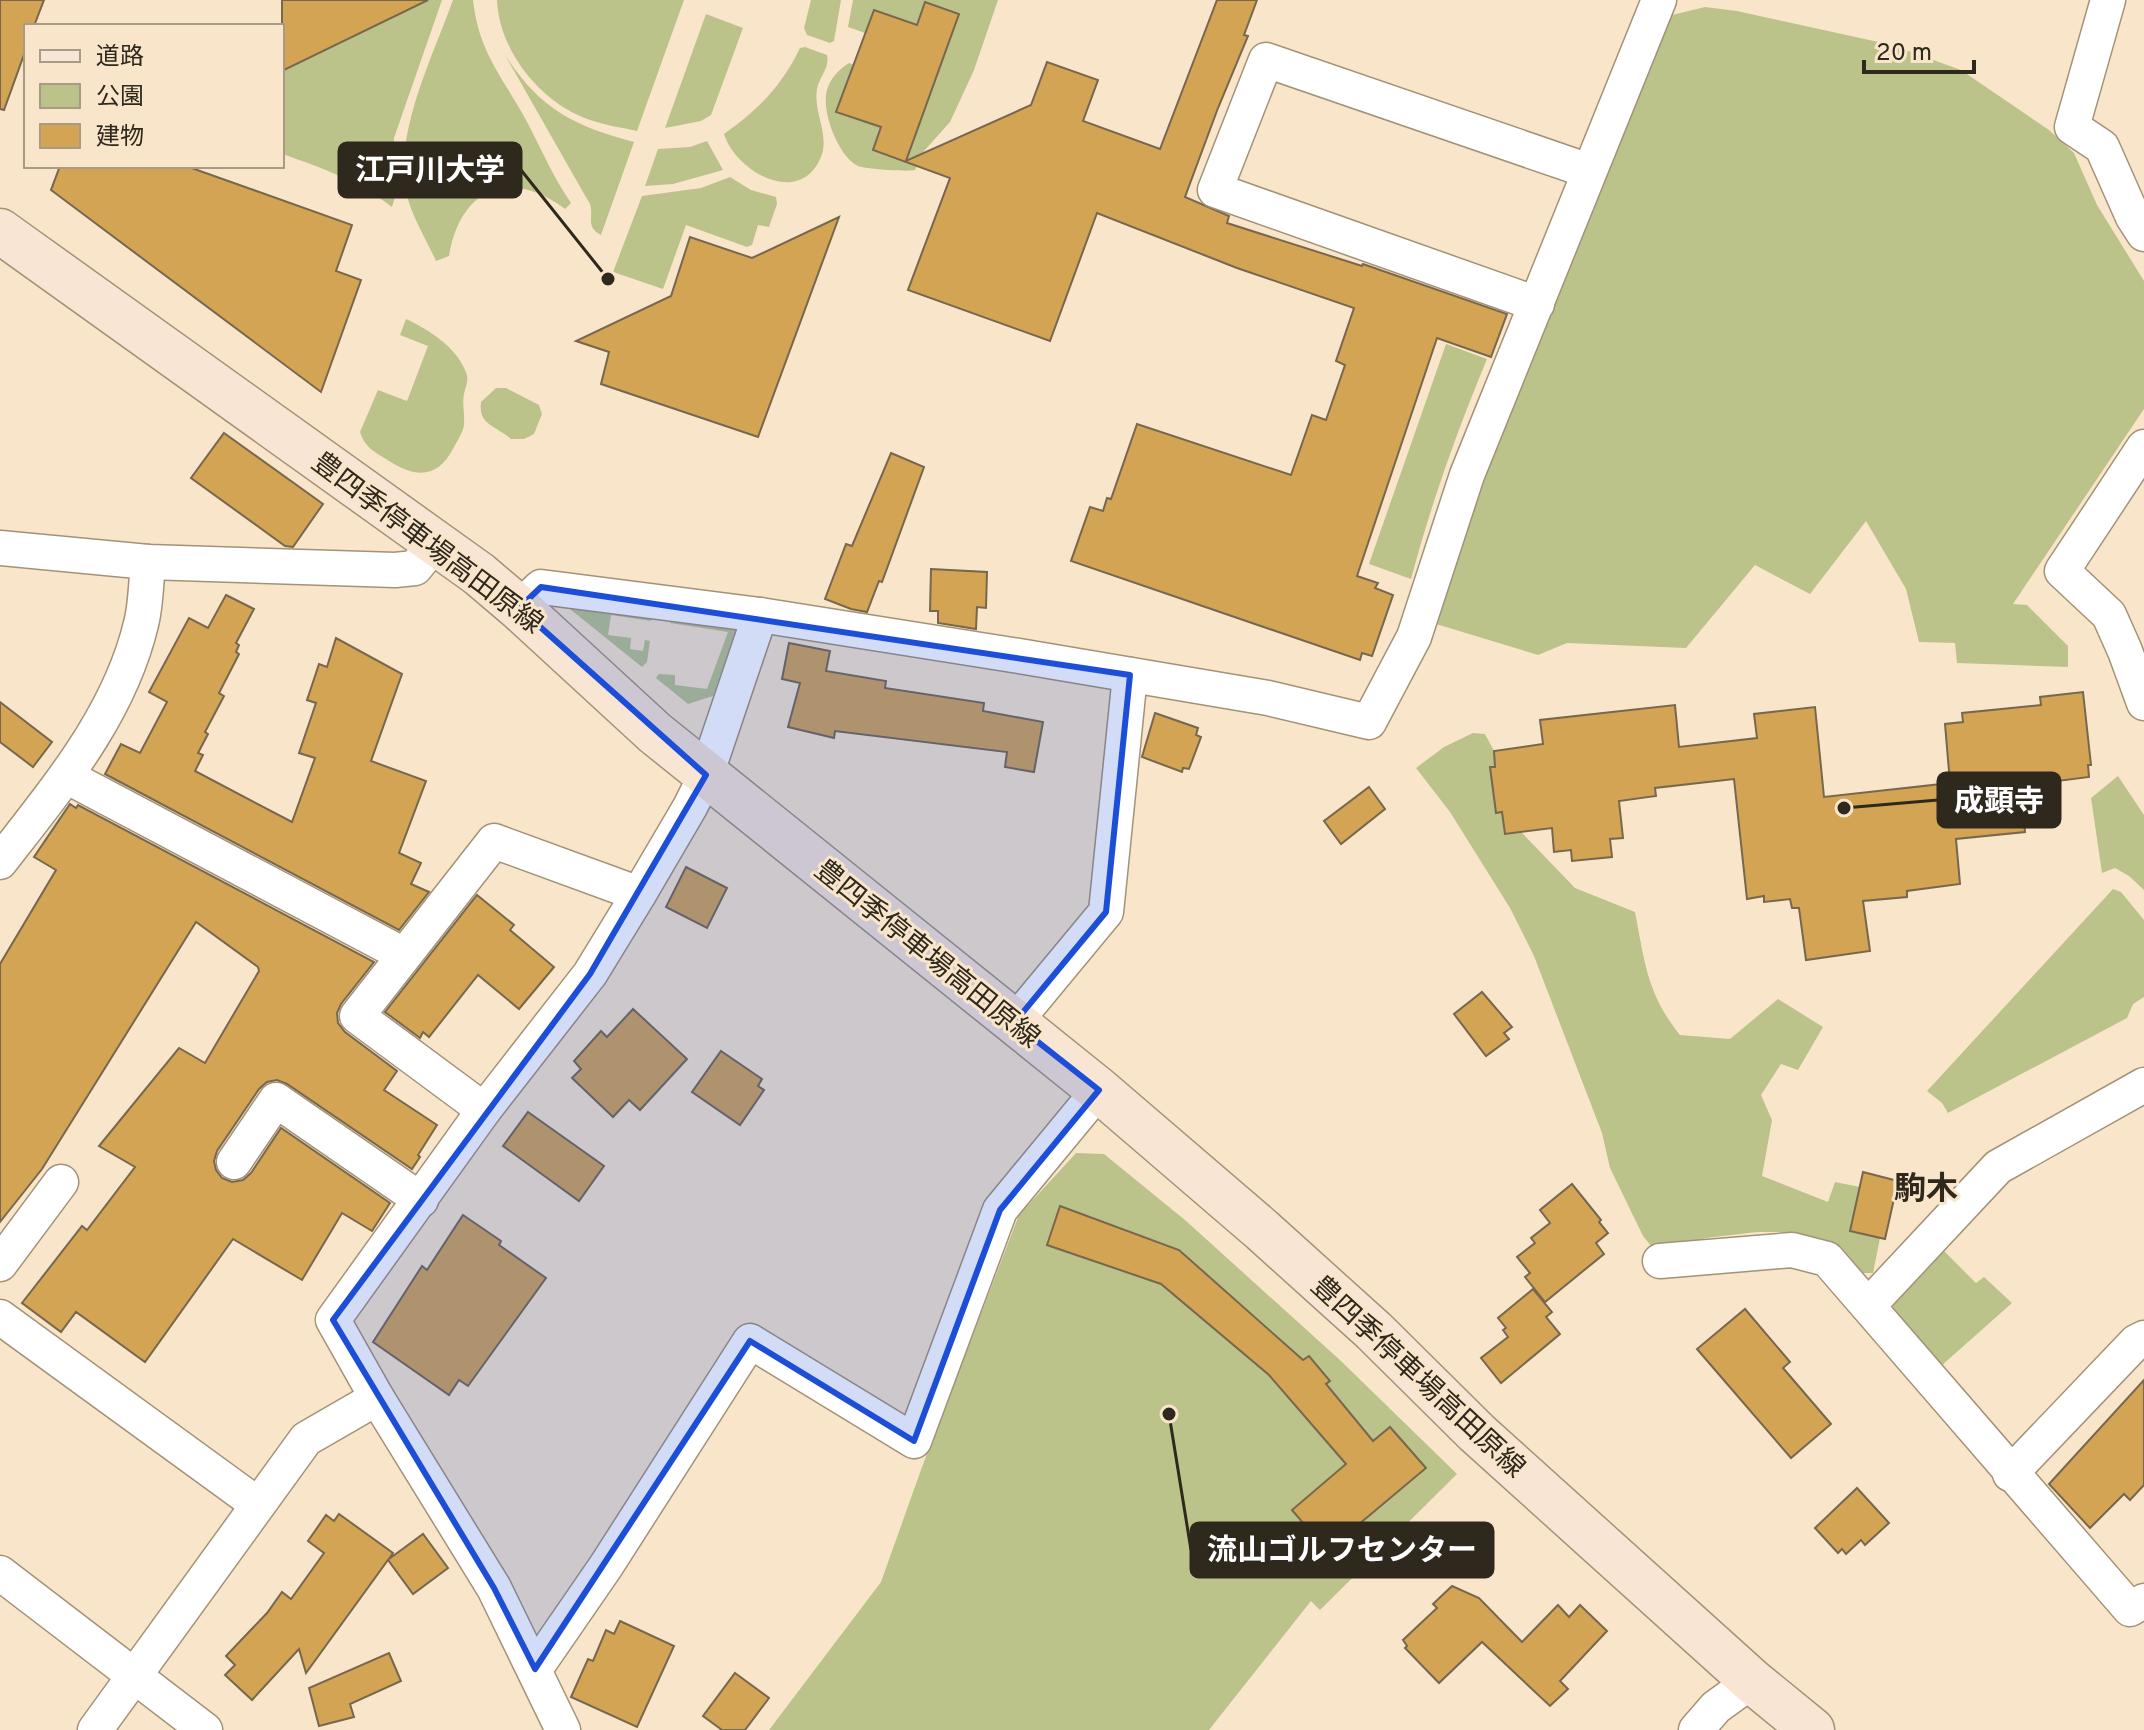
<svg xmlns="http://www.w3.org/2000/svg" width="2144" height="1730" font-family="Overpass,'Noto Sans JP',sans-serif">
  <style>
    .green { fill: #bbc38a }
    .building { fill: #d2a454; stroke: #77674e; stroke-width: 2 }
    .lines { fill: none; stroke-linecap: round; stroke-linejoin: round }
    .minor-casing { stroke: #a39277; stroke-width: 37 }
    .secondary-casing { stroke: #a39277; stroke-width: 47 }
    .minor { stroke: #fff; stroke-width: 34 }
    .secondary { stroke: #f8e5d3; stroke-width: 44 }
    .marked { fill: #1d4ed8; fill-opacity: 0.2; stroke: #1d4ed8; stroke-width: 6; stroke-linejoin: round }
    .labels { text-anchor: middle; stroke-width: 6; stroke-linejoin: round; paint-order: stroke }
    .street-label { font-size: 28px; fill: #2f281d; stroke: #f9e6ca }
    .quarter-label { font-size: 32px; font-weight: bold; fill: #2f281d; stroke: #f9e6ca }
    .leader { fill: none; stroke: #2f281d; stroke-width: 3 }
    .callout-dot { fill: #2f281d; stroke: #f9e6ca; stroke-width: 3 }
    .callout { fill: #2f281d; stroke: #2f281d; stroke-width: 3 }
    .callout-label { font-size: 30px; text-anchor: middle; font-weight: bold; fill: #fff }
  </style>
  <rect width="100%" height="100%" fill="#f9e6ca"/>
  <!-- green -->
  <g class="green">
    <path d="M422,0H442L394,138L392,163L395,197L392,207C358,181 323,168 282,154V71Z"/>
    <path d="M453,0H473C479,53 502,76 526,120C541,148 553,177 571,203L565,209C509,167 460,189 449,256L436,261C426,239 411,215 406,192C394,133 433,56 453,0Z"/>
    <path d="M497,0H684L637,131C618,127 599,124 582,117C537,98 499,49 497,0Z"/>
    <path d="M811,0H841L834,41L830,43L807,35L804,28Z"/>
    <path d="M853,0H998L974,70L950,122L924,151L915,170C907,172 865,169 858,166C838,157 819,107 828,87C832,76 840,69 849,63L854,65L881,127L873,150L906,162L959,14L925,2L917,25L874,10L865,33L848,27Z"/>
    <path d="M1705,7L1737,11L1892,45L1961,70L2049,130L2074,153L2097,205L2144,281V409L2013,604L2027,605L2068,646V667L1957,663L1955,643L1919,642L1906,589L1866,521L1810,594L1755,565L1686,648L1567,643L1538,655L1436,624L1458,532L1640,66L1672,15Z"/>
    <path d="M706,14L743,28L711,115L701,121L665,128Z"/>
    <path d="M805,47L827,55C830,68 819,77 817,89C813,112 830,135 821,157C800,208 736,172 724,134C759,109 781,87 800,48Z"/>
    <path d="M505,55C539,108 573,126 634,142L601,235C585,226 594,218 590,204C588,200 585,196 583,192Z"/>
    <path d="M707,141L723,170L673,184L645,186L658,149L690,147Z"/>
    <path d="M730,177L751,190L776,197L777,204L769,227L758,225L752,245L747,247L686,225L663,289L613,272L642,196L701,188Z"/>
    <path d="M406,319C429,330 455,346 465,370C470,380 466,384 464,394C462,403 465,415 464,425C463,432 458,440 454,447C438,479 416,478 389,461C375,452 365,448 360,432L378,390L407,401L428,346L400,335Z"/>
    <path d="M1446,344L1487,359C1457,431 1431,504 1411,579L1369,564Z"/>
    <path d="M496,388H506L539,405L542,414L534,434L524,439H511C495,425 478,425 481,402Z"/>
    <path d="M560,601L652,616L651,621L611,615L608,635L631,638L630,649L643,651L645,640L650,641L647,662L642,667Z"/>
    <path d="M671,618L737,627L713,696L688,704L656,678L659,674L675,675V685L707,689L728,632L670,623Z"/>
    <path d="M1473,733L1485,734L1494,751L1495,767L1490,768L1496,813L1502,812L1575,888L1635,912C1645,963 1647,994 1680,1035L1730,1039L1778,999L1823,1027L1798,1070L1781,1064L1761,1095L1772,1120L1762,1176L1828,1202L1835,1182L1860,1187L1850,1230L1880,1238L1873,1273H1855L1829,1246L1796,1232H1757L1706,1238L1662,1250L1652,1247L1643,1236L1610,1168L1602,1133L1567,1042L1534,956L1510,908L1450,812L1416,768L1444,747Z"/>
    <path d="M2118,776L2144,815V890L2129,876L2115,868L2102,873L2091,798Z"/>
    <path d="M2113,889L2121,892L2144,920V997L2133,1004L2127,1018L1948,1113L1942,1103L1927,1091Z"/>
    <path d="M1076,1153L1104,1154L1185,1220L1341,1361L1457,1474L1320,1610L1311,1601L1209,1730H769L881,1582L922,1467L1019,1215Z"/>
    <path d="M1941,1248L1976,1283L1984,1277L2012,1303L1941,1366L1893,1315L1894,1299Z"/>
  </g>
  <!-- building -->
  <g class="building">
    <path d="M0,0H44L34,26H26V49L4,110L0,109Z"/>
    <path d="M282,0H428L282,71Z"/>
    <path d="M1217,0H1257L1244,35L1248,36L1218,108L1185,197L1229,216L1227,223L1362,266L1363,264L1507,314L1491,357L1437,338L1357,576L1378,583L1375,588L1393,595L1372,656L1362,653L1360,660L1071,561L1090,507L1103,511L1107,498L1111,499L1137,424L1291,475L1312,415L1326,420L1345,365L1336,361L1354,308L1237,268L1097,213L1050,341L908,290L950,178L873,150L881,127L836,112L874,10L917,25L925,2L959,14L906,161L1031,105L1047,62L1098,80L1083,121L1160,149Z"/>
    <path d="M60,166H186L352,225L336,271L361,280L321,392L51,190Z"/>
    <path d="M839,217L758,437L601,384L609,352L576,341L671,296L690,237L752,258Z"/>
    <path d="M224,433L323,504L293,547L285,546L191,478Z"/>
    <path d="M891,453L924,467L882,582L879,581L867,612L851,609L825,599L846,544L852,546Z"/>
    <path d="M931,569L987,572L986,608L977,607L976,629L938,623V611H930Z"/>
    <path d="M226,595L254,609L236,643L239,645L236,652L239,654L219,693L224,696L205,732L208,734L198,753L203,755L195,771L292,822L315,758L299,753L316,703L307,700L319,664L327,667L336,638L402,674L371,761L426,781L399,853L421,863L411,884L429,892L399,930L105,774L121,744L140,753L167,702L149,692L189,618L208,628Z"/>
    <path d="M789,643L830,651L826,671L886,681L885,688L984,703L983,711L1043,722L1034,772L1005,767L1007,752L835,731L834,738L788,727L800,683L782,679Z"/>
    <path d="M2083,692L2091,765H2088L2089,777L2034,784L2037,817L2024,818L2025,832L1956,839L1960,884L1907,891V897L1863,901L1870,951L1806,960L1799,908H1792L1790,899L1764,902V896L1747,899L1734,779L1655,788L1656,796L1619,801L1623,838L1610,839L1612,857L1572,861L1571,850L1554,852L1552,828L1505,834L1502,812L1496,813L1490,767H1495L1494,751L1543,744L1540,720L1675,705L1679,747L1757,738L1754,714L1815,707L1824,797L1950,783L1945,724L1963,722L1962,713L2041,705L2040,697Z"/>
    <path d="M0,702L52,742L33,767L0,742Z"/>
    <path d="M1155,713L1198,728L1196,735L1201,737L1189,769L1183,768L1182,772L1142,757Z"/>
    <path d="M1369,787L1385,809L1341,844L1324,821Z"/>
    <path d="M70,804L76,808L78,805L374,962L341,1004L337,1013L338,1023L345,1032L397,1071L384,1090L437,1125L418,1155L420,1157L412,1169L287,1084L277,1080L267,1082L259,1089L217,1151L214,1161L216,1170L222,1178L232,1182L243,1180L251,1173L281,1128L390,1203L372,1231L342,1213L302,1280L233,1239L145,1362L76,1312L61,1332L22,1303L82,1226L87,1230L135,1167L99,1146L179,1048L205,1063L259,971L258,967L196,922L42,1169L0,1222V964L56,870L34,857Z"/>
    <path d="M686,867L727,888L707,928L666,907Z"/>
    <path d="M477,895L514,925L510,930L554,967L519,1009L478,975L429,1037L423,1032L420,1038L385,1012Z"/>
    <path d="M1482,992L1512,1027L1504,1033L1509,1039L1486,1056L1454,1014Z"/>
    <path d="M633,1009L687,1059L640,1110L629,1100L613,1117L572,1078L581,1069L574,1061L601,1031L607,1037Z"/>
    <path d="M721,1051L762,1079L758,1086L764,1090L740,1125L692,1092Z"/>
    <path d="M528,1112L604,1166L579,1201L503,1146Z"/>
    <path d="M1863,1172L1898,1181L1885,1239L1850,1231Z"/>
    <path d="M1572,1184L1601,1220L1599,1222L1608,1233L1596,1243L1604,1254L1545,1302L1525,1277L1530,1273L1517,1257L1535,1243L1531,1238L1550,1223L1540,1210Z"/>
    <path d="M1060,1206L1179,1250L1303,1360L1309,1356L1330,1381L1326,1384L1373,1441L1390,1427L1426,1468L1327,1551L1292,1510L1346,1464L1269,1375L1161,1284L1047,1245Z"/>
    <path d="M463,1215L501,1241L499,1245L546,1278L468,1386L459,1380L449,1395L373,1342L422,1266L427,1270Z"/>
    <path d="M1533,1289L1552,1312L1546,1317L1560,1334L1501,1383L1481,1358L1508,1337L1503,1330L1506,1328L1498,1318Z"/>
    <path d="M1745,1309L1790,1362L1783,1368L1831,1424L1791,1458L1697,1349Z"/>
    <path d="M2144,1380V1485L2130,1500L2124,1494L2090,1528L2049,1484Z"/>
    <path d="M1857,1488L1889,1523L1865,1545L1861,1540L1846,1554L1842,1549L1838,1553L1815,1528Z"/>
    <path d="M339,1514L393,1553L389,1559L423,1534L448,1568L413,1594L388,1560L306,1673L299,1649L252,1700L225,1675L235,1665L226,1656L267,1613L282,1592L291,1599L324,1553L308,1541L326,1515L334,1521Z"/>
    <path d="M1452,1586L1479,1598L1522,1642L1558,1605L1569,1617L1580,1605L1607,1631L1560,1681L1568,1689L1550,1706L1482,1642L1439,1683L1405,1648L1407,1646L1403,1640L1437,1608L1433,1604Z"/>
    <path d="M620,1621L674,1646L637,1727L571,1697L588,1659L593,1661L606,1630L614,1634Z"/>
    <path d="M389,1653L401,1681L350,1704L354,1717L319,1726L309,1688Z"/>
    <path d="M735,1673L769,1698L745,1730H722L703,1716Z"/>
  </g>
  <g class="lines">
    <!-- minor casing -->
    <g class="minor-casing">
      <g id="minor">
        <path d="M2108,0L2072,127L2102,147L2133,217L2144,234"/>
        <path d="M1537,304L1215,190L1266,60L1589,171"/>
        <path d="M2144,447L2062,571L2109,615L2125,651L2144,703"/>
        <path d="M0,548L148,562L395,570L415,568L436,542"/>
        <path d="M519,608L541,587L760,615L1025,657L1268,698L1369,722L1414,637L1467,475L1659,0"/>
        <path d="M66,776L404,955"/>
        <path d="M0,862C57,788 119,716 141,624C146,605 146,582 148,562"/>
        <path d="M1014,1023L1106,912L1130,675"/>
        <path d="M484,1110L357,1016L494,841L639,894"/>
        <path d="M234,1162L276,1100L421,1200"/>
        <path d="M1660,1261L1792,1250L1827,1259L2130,1609L2144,1601"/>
        <path d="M0,1264L61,1182"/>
        <path d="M1868,1306L1998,1167L2144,1085"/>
        <path d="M0,1317L257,1504"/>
        <path d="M2010,1474L2136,1342L2144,1338"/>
        <path d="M0,1573L205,1730"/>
        <path d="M535,1669L606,1566L750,1341L914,1441L1000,1210L1099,1090"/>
        <path d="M95,1730L306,1439L377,1398"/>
        <path d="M563,1730L494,1588L377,1398L333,1320L484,1110L590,974L639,894L690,807L706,775L760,615"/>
        <path d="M1696,1730L1716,1707L1752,1681"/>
      </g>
    </g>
    <!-- secondary casing -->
    <g class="secondary-casing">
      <path id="secondary" d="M0,231L479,574L519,608L655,733L1099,1090L1262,1230L1374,1331L1477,1433L1752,1681L1812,1730"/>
    </g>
    <!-- minor -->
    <use href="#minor" class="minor"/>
    <!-- secondary -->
    <use href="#secondary" class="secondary"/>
  </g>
  <!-- marked area -->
  <path class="marked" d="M541,587L1130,675L1106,912L1014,1023L1099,1090L1000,1210L914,1441L750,1341L535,1669L494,1588L333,1320L590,974L706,775L519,608Z"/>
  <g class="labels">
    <!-- street labels -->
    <g class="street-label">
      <text transform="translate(428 542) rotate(37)" y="10">豊四季停車場高田原線</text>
      <text transform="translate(928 953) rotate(39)" y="10">豊四季停車場高田原線</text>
      <text transform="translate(1419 1376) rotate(43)" y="10">豊四季停車場高田原線</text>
    </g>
    <!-- quarter labels -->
    <g class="quarter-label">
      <text x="1926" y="1199">駒木</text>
    </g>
  </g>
  <!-- callouts -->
  <path class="leader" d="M608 279L521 170M1844 808L1938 800M1169 1414L1191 1550"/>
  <g class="callout-dot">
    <circle cx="608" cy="279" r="8"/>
    <circle cx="1844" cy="808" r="8"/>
    <circle cx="1169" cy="1414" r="8"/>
  </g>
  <g class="callout">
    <rect x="339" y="143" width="182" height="54" rx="8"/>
    <rect x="1938" y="773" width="122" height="54" rx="8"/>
    <rect x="1191" y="1523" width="302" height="54" rx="8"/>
  </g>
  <g class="callout-label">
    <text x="430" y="180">江戸川大学</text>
    <text x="1999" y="811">成顕寺</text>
    <text x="1342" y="1560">流山ゴルフセンター</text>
  </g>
  <!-- legend -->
  <rect x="24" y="24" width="260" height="144" fill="#f9e6ca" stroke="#a89a85" stroke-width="2"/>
  <rect x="40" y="50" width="40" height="12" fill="#f8e5d3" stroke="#a89a85" stroke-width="2"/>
  <text x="96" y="64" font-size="24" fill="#2f281d">道路</text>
  <rect x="40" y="84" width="40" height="24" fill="#bbc38a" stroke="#a89a85" stroke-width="2"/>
  <text x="96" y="104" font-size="24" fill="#2f281d">公園</text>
  <rect x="40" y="124" width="40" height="24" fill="#d2a454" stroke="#a89a85" stroke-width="2"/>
  <text x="96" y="144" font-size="24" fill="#2f281d">建物</text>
  <!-- scale -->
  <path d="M1864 60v12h110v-12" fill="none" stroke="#2f281d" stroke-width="4"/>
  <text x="1876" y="60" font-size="24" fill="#2f281d" stroke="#f9e6ca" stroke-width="6" paint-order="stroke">20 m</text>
</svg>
